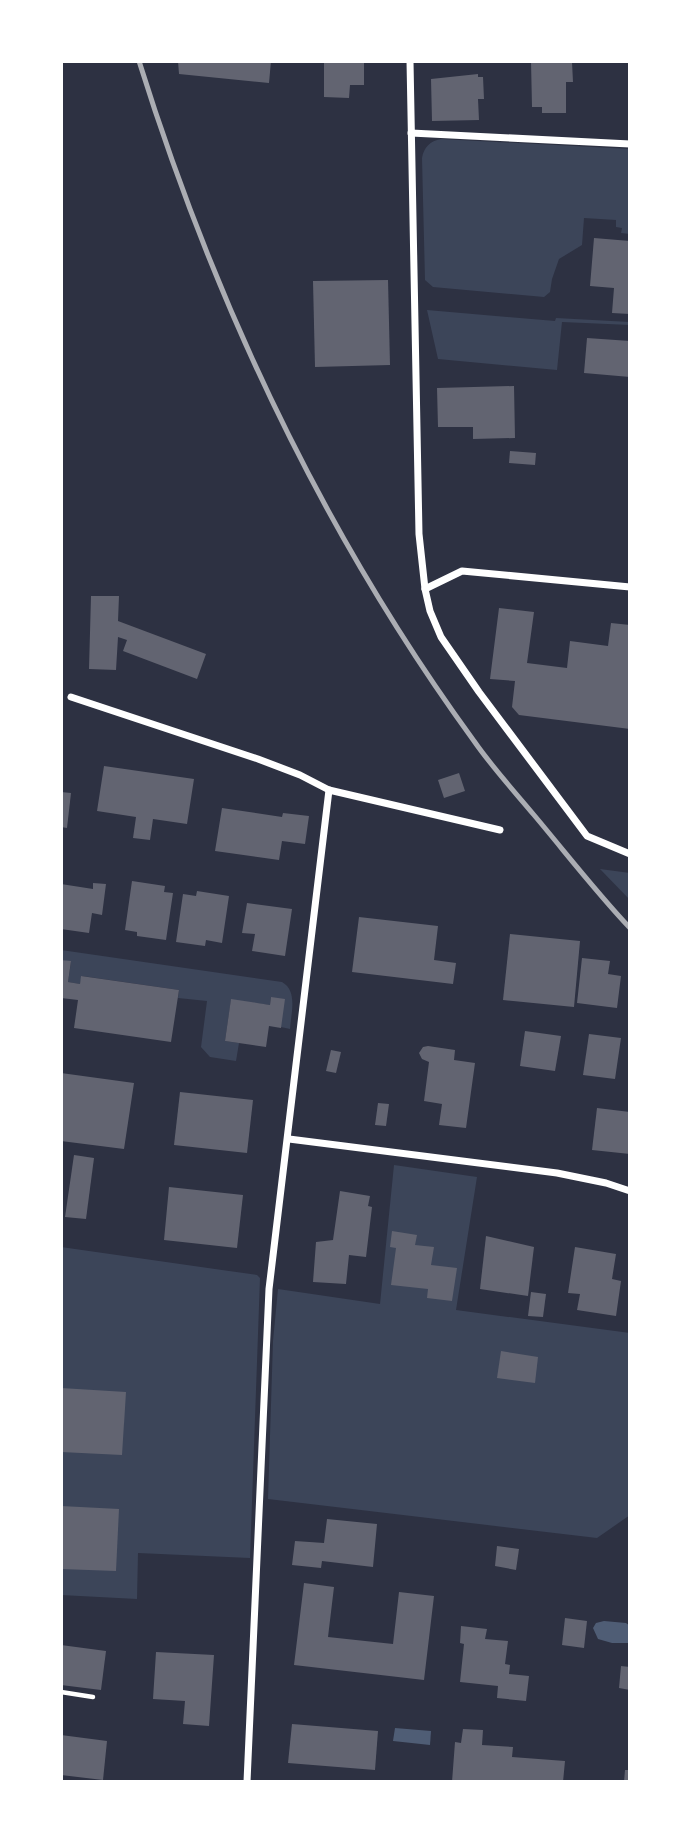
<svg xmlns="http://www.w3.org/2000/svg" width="691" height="1843" font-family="'IBM Plex Sans',sans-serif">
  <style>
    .green { fill: #3c4559 }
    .water { fill: #4f5d75 }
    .building { fill: #626471 }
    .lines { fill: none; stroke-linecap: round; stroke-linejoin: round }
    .path { stroke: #fff; stroke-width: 4.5 }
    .minor { stroke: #fff; stroke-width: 7 }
    .rail { stroke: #abadb3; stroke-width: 5 }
  </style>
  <rect width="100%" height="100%" fill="#2d3142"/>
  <!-- green -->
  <g class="green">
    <path d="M441,139L630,149V234L621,233L622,228L616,227V220L584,218L582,245L559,259L552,279L550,292L544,297L433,287L425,280L422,158C424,147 430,141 441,139Z"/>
    <path d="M427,310L555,321L556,318L630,322V325L562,322L557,370L438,359Z"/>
    <path d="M600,869L630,873V900Z"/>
    <path d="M61,950L282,982C298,991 291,1013 290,1029L281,1027L271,997L270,1005L231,1000L225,1041L239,1043L236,1061L210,1057L201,1047L207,1001L178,998L179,990L82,976L80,984L68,982L71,962L61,960Z"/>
    <path d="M394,1165L477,1177L456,1310L630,1333V1515L597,1538L268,1499L273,1341L278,1289L380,1304Z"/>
    <path d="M61,1247L257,1275L260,1278L250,1558L138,1553L137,1599L61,1595Z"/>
  </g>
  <!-- water -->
  <g class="water">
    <path d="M604,1621L626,1623L630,1626L628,1643H612L598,1639L593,1628L596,1623Z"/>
    <path d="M395,1728L431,1731L430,1745L393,1741Z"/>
  </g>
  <!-- building -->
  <g class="building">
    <path d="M178,61H271L269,83L179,74Z"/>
    <path d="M324,61H364V85H350L349,98L324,97Z"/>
    <path d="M531,61L572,62L573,82H566V113H542V107H532Z"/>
    <path d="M478,74V77H483L484,99H478L479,120L432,121L431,79Z"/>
    <path d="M594,238L630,241V314L612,313L614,288L590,286Z"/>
    <path d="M388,280L390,365L315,367L313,281Z"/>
    <path d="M587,338L630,341V377L584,373Z"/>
    <path d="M514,386L515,438L473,439V427H438L437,388Z"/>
    <path d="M510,451L536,453L535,465L509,463Z"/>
    <path d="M91,596H119L118,621L206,654L197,679L123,651L127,640L118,637L116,670L89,669Z"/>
    <path d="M499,608L534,612L527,663L567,668L570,641L608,646L611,623L630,625V729L519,715L512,707L515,681L490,679Z"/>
    <path d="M104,766L194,779L187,824L153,819L150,840L133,838L136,817L97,811Z"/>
    <path d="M459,773L465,791L444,798L438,780Z"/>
    <path d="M61,792L71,793L67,828L61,827Z"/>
    <path d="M222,808L282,817L283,813L309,816L305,844L282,841L279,860L215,851Z"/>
    <path d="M132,881L165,886L164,892L173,893L166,940L137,936V932L125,930Z"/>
    <path d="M93,883L106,884L102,915L92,913L89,933L61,929V884L93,889Z"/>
    <path d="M197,891L229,896L222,943L206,940L205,946L176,942L183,894L196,896Z"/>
    <path d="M247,903L292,909L285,956L252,951L255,934L242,933Z"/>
    <path d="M359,917L438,926L434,960L456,963L453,984L352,972Z"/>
    <path d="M510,934L580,941L574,1007L503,1000Z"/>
    <path d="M582,958L610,961L608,974L621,976L617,1008L577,1003Z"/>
    <path d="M61,960L71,961L68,982L80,984L81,976L179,990L171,1042L74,1028L78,1000L61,998Z"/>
    <path d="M271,997L285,999L281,1028L269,1026L266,1047L225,1041L231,999L270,1005Z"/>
    <path d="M525,1031L561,1036L555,1071L520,1066Z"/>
    <path d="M589,1034L621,1038L615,1079L583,1075Z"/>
    <path d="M428,1046L455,1050L454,1060L475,1063L466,1128L439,1125L442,1104L424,1101L429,1062L422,1059L419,1053L423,1047Z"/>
    <path d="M331,1050L341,1052L336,1073L326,1071Z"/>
    <path d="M61,1073L134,1083L124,1149L61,1141Z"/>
    <path d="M180,1092L253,1100L247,1153L174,1145Z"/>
    <path d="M378,1103L389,1104L386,1126L375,1125Z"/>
    <path d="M597,1108L630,1112V1154L592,1150Z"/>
    <path d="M74,1155L94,1158L86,1219L65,1217Z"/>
    <path d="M169,1187L243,1195L237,1248L164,1240Z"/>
    <path d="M340,1191L370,1196L368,1206L372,1207L366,1257L349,1255L346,1284L313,1282L316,1242L333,1240Z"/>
    <path d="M392,1231L417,1235L415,1245L434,1247L431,1265L457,1268L452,1301L427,1298L428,1289L391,1285L396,1248L390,1247Z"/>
    <path d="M486,1236L534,1247L528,1296L480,1289Z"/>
    <path d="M575,1247L616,1254L612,1279L621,1281L616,1316L577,1310L580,1294L568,1293Z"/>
    <path d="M531,1292L546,1294L543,1317L528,1316Z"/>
    <path d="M501,1351L538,1357L535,1383L497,1378Z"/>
    <path d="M61,1388L126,1392L122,1455L61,1452Z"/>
    <path d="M61,1506L119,1509L116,1571L61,1569Z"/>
    <path d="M327,1519L377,1524L373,1567L322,1561L321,1568L292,1565L295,1541L324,1543Z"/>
    <path d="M497,1546L519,1549L516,1570L495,1566Z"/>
    <path d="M304,1583L334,1587L328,1637L393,1644L399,1592L434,1596L424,1680L294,1665Z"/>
    <path d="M565,1618L587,1621L584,1648L562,1645Z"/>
    <path d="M461,1626L487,1629L485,1639L508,1641L505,1664L510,1665L509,1674L529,1676L526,1701L497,1698L498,1686L460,1682L464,1644L460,1643Z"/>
    <path d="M61,1645L106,1651L101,1690L61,1685Z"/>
    <path d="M156,1652L214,1655L209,1726L183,1724L185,1701L153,1699Z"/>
    <path d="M621,1666L630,1667V1690L619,1688Z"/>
    <path d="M292,1724L378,1731L375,1770L288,1763Z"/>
    <path d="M463,1729L483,1730L482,1745L513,1747L512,1757L565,1761L563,1782H452L455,1742L461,1743Z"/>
    <path d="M61,1735L107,1741L103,1780L61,1775Z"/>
    <path d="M625,1770H630V1782H624Z"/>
  </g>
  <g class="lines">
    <!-- path -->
    <path class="path" d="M61,1692L93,1697"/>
    <!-- minor -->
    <g class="minor">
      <path d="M410,61L419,534L425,589L430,611L441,637L479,692L587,836L630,854"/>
      <path d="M411,133L630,144"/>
      <path d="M425,589L462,571L630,587"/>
      <path d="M71,697L258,759L300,775L329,790L500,830"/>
      <path d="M289,1139L557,1173L606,1183L630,1191"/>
      <path d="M247,1782L269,1289L329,790"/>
    </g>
    <!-- rail -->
    <path class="rail" d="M139,61C215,304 324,535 474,741C492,767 514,791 534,815C566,853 596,892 630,928"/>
  </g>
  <!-- border -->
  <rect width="691" height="1843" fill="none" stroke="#ffffff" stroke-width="126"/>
</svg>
